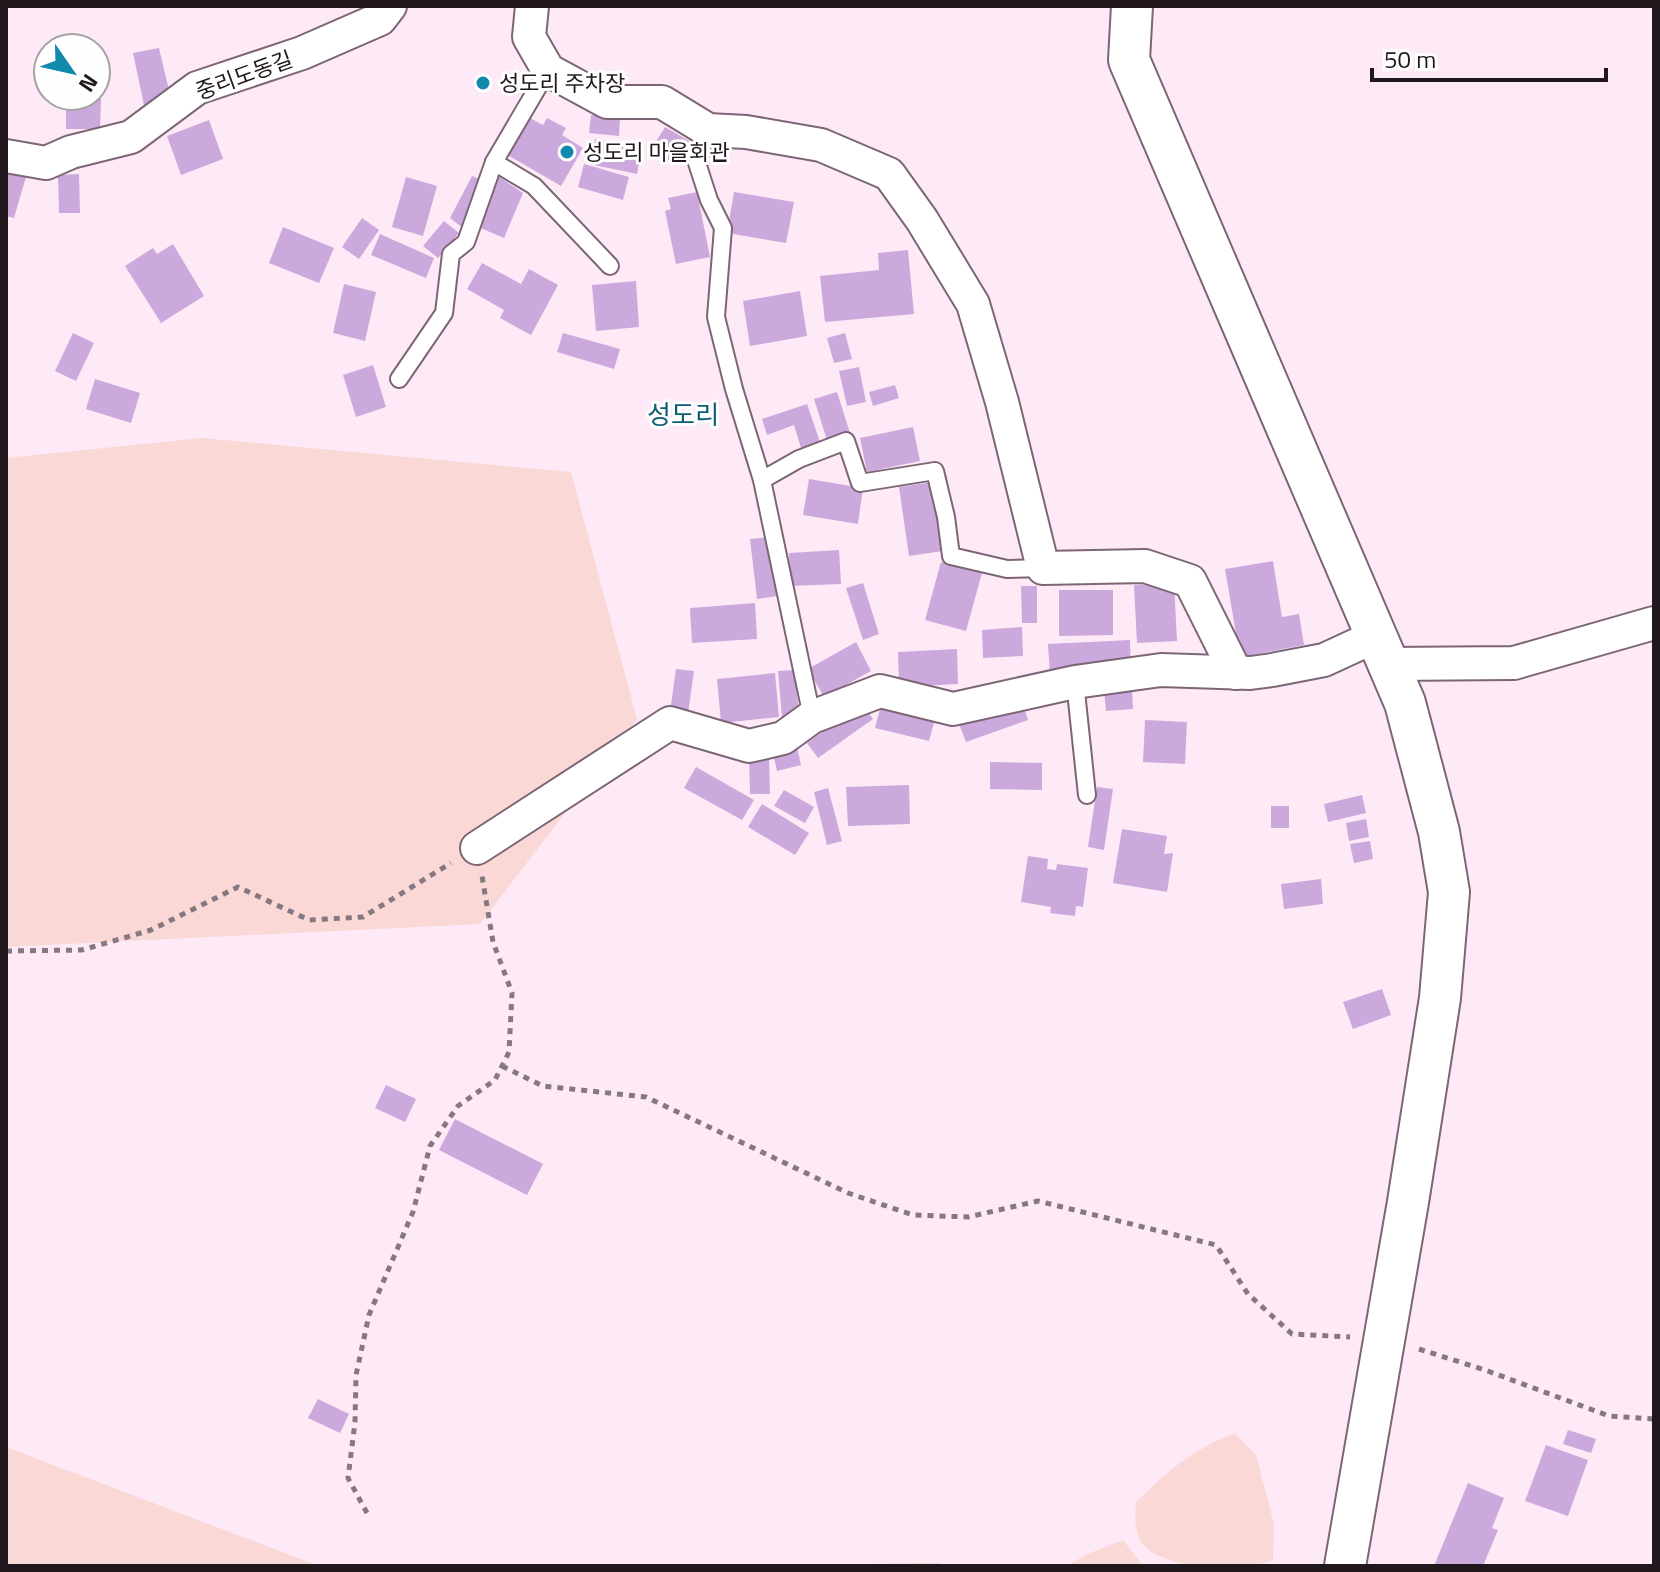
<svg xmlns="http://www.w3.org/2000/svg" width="1660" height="1572" font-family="'Titillium Web','Noto Sans KR',sans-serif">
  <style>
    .green { fill: #f9d8d6 }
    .building { fill: #cca9dc }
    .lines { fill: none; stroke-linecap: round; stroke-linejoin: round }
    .service-casing { stroke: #7c6675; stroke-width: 20 }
    .minor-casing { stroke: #7c6675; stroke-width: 36 }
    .tertiary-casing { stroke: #7c6675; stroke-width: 44 }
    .path { stroke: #867881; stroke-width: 5; stroke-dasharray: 6 6; stroke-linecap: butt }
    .service { stroke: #fff; stroke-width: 16 }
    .minor { stroke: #fff; stroke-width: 32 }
    .tertiary { stroke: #fff; stroke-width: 40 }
    .poi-dot { fill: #1089ac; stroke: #fefefe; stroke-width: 3 }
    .labels { text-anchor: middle; stroke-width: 6; stroke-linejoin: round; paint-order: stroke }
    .street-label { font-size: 22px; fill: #21181e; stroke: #fefefe }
    .poi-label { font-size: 22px; fill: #21181e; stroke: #fefefe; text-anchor: start }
    .quarter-label { font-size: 26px; fill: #0b5c74; stroke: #fefefe }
  </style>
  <rect width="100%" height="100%" fill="#feeaf7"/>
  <!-- green -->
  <g class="green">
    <path d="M202,438L571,472L637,719L480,924L6,947V458Z"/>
    <path d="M1234,1433L1256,1455L1274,1524L1273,1560C1246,1571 1169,1570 1147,1548C1133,1535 1135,1519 1136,1502C1170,1469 1190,1452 1234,1433Z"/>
    <path d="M6,1447L319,1566H6Z"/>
    <path d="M1123,1540L1143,1566H1068L1085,1555Z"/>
    <path d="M939,1563L941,1566H657Z"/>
  </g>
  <!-- building -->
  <g class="building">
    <path d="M159,48L171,99L144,105L133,53Z"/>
    <path d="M96,68L102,69L100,129H66V96H96Z"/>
    <path d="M591,115L620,117L619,136L589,133Z"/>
    <path d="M528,117L543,125L547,118L566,128L562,135L583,148L561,186L506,154Z"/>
    <path d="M209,120L223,159L181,175L167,136Z"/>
    <path d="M665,127L691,142L677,165L651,150Z"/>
    <path d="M595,139L642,149L637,174L589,164Z"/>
    <path d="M6,164L28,170L14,218L6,216Z"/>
    <path d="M584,164L629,177L623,200L578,187Z"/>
    <path d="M79,174L80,213H59L58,175Z"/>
    <path d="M472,176L485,181L464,229L450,218Z"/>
    <path d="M498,176L523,193L504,238L478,227Z"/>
    <path d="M406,177L437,186L423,236L392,227Z"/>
    <path d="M697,192L710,257L676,264L665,211L671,209L668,198Z"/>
    <path d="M734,192L794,202L786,243L727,233Z"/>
    <path d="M362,218L379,230L359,259L342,247Z"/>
    <path d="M444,221L459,233L438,258L423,246Z"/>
    <path d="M283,227L334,248L319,283L269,263Z"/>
    <path d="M380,234L434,258L426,278L371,255Z"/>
    <path d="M173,244L204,296L161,323L125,266L153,248L157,254Z"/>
    <path d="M908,250L914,314L825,322L820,276L879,270L878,253Z"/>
    <path d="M482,263L521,284L529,269L558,285L531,335L500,318L504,310L467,289Z"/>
    <path d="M636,281L639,327L596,331L592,285Z"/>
    <path d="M344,284L376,292L365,341L333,333Z"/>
    <path d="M800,291L807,336L750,346L743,301Z"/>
    <path d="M73,333L94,343L76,381L55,371Z"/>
    <path d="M563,333L620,349L614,369L557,352Z"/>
    <path d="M845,333L852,359L834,363L827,338Z"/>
    <path d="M373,365L386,407L356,417L343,375Z"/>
    <path d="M859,367L866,402L847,406L839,371Z"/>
    <path d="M95,379L140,393L131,423L86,409Z"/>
    <path d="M895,385L899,398L873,406L869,392Z"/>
    <path d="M837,392L850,433L827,440L814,399Z"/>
    <path d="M807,404L820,442L801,448L794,425L767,435L762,419Z"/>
    <path d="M913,427L920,461L867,472L860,438Z"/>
    <path d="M809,479L863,488L858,524L803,515Z"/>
    <path d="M934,482L943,551L909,556L899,487Z"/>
    <path d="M771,537L778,596L757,599L750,539Z"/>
    <path d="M839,550L841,584L790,586L789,553Z"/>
    <path d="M1273,561L1282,617L1299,614L1304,645L1240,657L1225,569Z"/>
    <path d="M941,562L982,573L966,631L925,620Z"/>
    <path d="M863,583L879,634L863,640L846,588Z"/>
    <path d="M1174,583L1177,641L1137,643L1134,585Z"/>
    <path d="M1021,586H1037V623H1022Z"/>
    <path d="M1059,590H1113V635L1059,636Z"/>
    <path d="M755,603L757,639L692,643L690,608Z"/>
    <path d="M1022,627L1023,656L983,658L982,630Z"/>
    <path d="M1130,640L1131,671L1050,675L1048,644Z"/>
    <path d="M856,642L871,671L824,697L808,669Z"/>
    <path d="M957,649L958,684L899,687L898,652Z"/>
    <path d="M676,669L694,671L688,714L670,712Z"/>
    <path d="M795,670L799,716L782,717L778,671Z"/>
    <path d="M775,673L779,717L721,723L717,679Z"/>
    <path d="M1132,688L1133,709L1106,711L1104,689Z"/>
    <path d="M882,701L936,715L929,741L875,728Z"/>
    <path d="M1022,701L1028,720L966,742L959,724Z"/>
    <path d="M862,704L873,719L818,758L807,743Z"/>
    <path d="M1145,720L1187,722L1185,764L1143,762Z"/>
    <path d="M797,747L801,765L777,771L773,753Z"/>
    <path d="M769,754L770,794H750L749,755Z"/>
    <path d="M990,762L1042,763V790L990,789Z"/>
    <path d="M696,767L754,800L742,820L684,788Z"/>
    <path d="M909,785L910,824L848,826L846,787Z"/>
    <path d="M1097,787L1113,789L1104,850L1088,847Z"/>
    <path d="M828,788L842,841L827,845L814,792Z"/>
    <path d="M784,790L814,807L805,823L774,806Z"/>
    <path d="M1362,795L1366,813L1328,822L1324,804Z"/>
    <path d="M762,804L809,833L795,855L748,827Z"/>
    <rect x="1271" y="806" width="18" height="22"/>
    <path d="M1366,819L1369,837L1349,841L1346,823Z"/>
    <path d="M1122,829L1167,836L1164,854L1173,853L1167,892L1113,883Z"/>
    <path d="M1370,841L1373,859L1354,863L1350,844Z"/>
    <path d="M1028,856L1048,859L1047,869L1056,870L1057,864L1088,868L1083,907L1076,906L1075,916L1050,913L1051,907L1021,902Z"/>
    <path d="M1321,879L1323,904L1284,909L1281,884Z"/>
    <path d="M1382,989L1391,1015L1353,1029L1343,1002Z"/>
    <path d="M386,1085L416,1099L405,1122L375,1108Z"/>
    <path d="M455,1119L543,1164L527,1195L439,1150Z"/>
    <path d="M318,1399L349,1414L340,1433L308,1418Z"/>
    <path d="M1568,1430L1596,1439L1591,1453L1563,1444Z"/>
    <path d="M1546,1445L1588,1460L1568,1516L1525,1501Z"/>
    <path d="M1468,1483L1504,1498L1492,1528L1498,1530L1483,1566H1434Z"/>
  </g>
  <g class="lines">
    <!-- service casing -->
    <g class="service-casing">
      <g id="service">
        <path d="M548,70L494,162L534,186L610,266"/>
        <path d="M708,130L697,163L709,200L723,228L716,317L734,389L762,480L812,717"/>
        <path d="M399,379L444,313L451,254L466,242L494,162"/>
        <path d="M762,480L799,459L846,441L860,483L935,471L946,517L951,556L1007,569L1043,568"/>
        <path d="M1075,682L1087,795"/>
      </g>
    </g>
    <!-- minor casing -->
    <g class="minor-casing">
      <g id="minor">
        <path d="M532,6L529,37L548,70L607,102H662L708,130L746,132L821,145L889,174L922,220L973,304L1002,402L1043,568L1145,566L1190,581L1236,673"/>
        <path d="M6,156L46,163L71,152L131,137L197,88L302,53L380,19L390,6"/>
        <path d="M1388,664L1514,663L1654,623"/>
        <path d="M477,848L670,723L749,746L783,738L812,717L880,691L953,709L1075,682L1161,670L1250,673L1272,670L1324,660L1376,636"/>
      </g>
    </g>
    <!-- tertiary casing -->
    <g class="tertiary-casing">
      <path id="tertiary" d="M1132,6L1129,60L1405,703L1439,832L1449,892L1440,998L1408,1202L1345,1566"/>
    </g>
    <!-- path -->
    <g class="path">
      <path d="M6,951L82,950L151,930L238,887L309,920L363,917L451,863"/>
      <path d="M502,1066L543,1086L646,1097L848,1193L913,1215L968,1217L1038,1201L1216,1245L1248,1294L1292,1334L1350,1337"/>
      <path d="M1419,1349L1485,1370L1609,1416L1654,1419"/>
      <path d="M367,1513L348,1478L355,1422L356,1375L369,1315L413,1212L430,1146L458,1106L495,1080L509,1052L512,993L493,942L482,876"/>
    </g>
    <!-- service -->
    <use href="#service" class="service"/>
    <!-- minor -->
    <use href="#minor" class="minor"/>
    <!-- tertiary -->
    <use href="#tertiary" class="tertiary"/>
  </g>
  <!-- markers -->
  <g class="poi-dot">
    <circle cx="483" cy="83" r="8"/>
    <circle cx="567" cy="152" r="8"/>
  </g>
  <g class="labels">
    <!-- street labels -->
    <g class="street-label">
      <text transform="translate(244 75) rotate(-20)" y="8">중리도동길</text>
    </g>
    <!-- poi labels -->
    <g class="poi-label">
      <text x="499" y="91">성도리 주차장</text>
      <text x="583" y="160">성도리 마을회관</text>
    </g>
    <!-- quarter labels -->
    <g class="quarter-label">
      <text x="683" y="424">성도리</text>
    </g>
  </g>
  <!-- border -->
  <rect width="1660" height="1572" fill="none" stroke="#21181e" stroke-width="16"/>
  <!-- north arrow -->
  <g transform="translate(72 72) rotate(124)"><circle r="38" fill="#fefefe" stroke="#a6a2a4" stroke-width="2"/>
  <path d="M0-6L14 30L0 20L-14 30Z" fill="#1089ac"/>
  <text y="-12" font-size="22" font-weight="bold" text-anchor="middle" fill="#21181e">N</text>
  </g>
  <!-- scale -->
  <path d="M1372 68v12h234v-12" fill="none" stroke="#21181e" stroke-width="4"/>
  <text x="1384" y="68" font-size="24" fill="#21181e" stroke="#fefefe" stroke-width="6" paint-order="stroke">50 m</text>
</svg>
